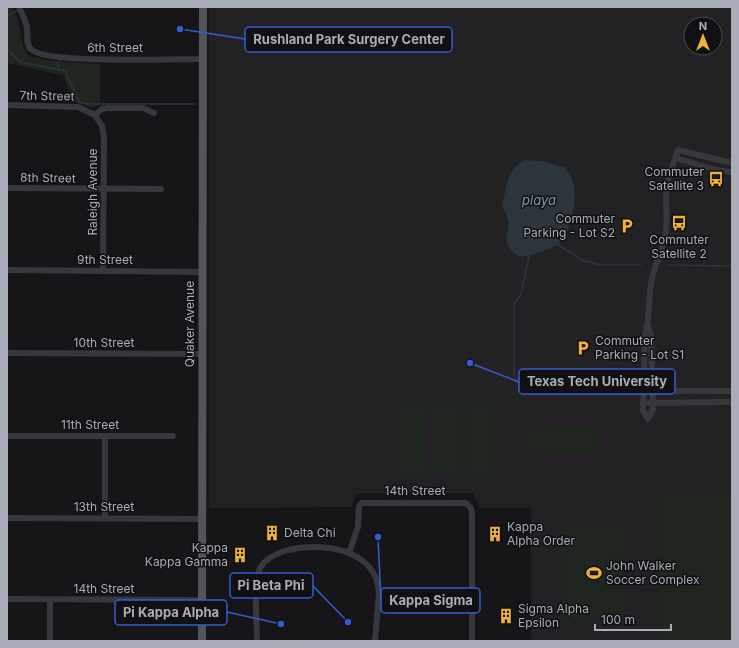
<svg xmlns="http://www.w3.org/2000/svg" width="739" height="648" font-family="Inter,sans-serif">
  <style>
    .built { fill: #222225; fill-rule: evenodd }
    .green { fill: #1e261f }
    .water { fill: #2c353c }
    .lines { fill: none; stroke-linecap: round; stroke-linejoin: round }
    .stream { stroke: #2c353c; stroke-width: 1.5 }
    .minor { stroke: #37383d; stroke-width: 6 }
    .major { stroke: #53555c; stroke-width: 8 }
    .labels { text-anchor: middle; stroke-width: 3; stroke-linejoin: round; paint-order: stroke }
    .street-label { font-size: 12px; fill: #a8adb8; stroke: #111113 }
    .poi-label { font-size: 12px; fill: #a8adb8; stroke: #111113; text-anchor: start }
    .water-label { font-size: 13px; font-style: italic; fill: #7f9bb3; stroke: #111113 }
    .leader { fill: none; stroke: #325cd3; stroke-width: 1.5 }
    .callout-dot { fill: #325cd3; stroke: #111113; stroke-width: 1.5 }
    .callout { fill: #111113; stroke: #325cd3; stroke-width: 1.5 }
    .callout-label { font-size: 13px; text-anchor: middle; font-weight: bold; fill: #a8adb8 }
  </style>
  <rect width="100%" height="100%" fill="#161618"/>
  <!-- built -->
  <path class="built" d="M209,7H732V641H531V508H480L473,493H357L351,507L209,508ZM691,24H715V48H691Z"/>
  <!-- green -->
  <g class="green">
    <path d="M7,7H13L14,9L12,13L16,14C22,27 19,52 32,57C40,59 49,60 57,61L60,64L62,62L100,64V102H102L94,108L74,102L63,75L7,63Z"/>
    <rect x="398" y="405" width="28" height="70"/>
    <rect x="432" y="405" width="28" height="69"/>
    <rect x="466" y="405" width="28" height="69"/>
    <rect x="529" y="426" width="69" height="28"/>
    <rect x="658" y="493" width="74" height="148"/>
    <path d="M564,527H625L626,620H563Z"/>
  </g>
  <!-- water -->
  <path class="water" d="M525,160L542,161L566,168C568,172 572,177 573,182C577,197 572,233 559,243C547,252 533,255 519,257C495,238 514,236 507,216C506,212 503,209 502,204C507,187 507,169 525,160Z"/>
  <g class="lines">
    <!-- stream -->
    <g class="stream">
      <path d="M7,16L18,10"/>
      <path d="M7,49L20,62L65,71L79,102L88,104H195"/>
      <path d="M57,69L61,58"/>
      <path d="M557,244L582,260L601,265H641"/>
      <path d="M529,256L521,294L514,304V376L519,385L531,390L622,393"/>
      <path d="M668,265L732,266"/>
    </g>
    <!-- minor -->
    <g class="minor">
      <path d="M19,7C22,13 25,20 27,27C28,34 25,45 32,50C49,64 174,59 203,59"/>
      <path d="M7,105L78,107L95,115L102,109L107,108H143L154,113"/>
      <path d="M95,115L102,126L104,138L103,271"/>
      <path d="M676,158L715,170L732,172"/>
      <path d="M7,188L161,189"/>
      <path d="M7,270L202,272"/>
      <path d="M648,326L651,335L653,403V409L648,419"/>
      <path d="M7,353L202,354"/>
      <path d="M644,391H732"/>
      <path d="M649,403L732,402"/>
      <path d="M648,419L643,410L645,335C650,319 648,301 651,284C653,268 662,253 665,237C669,220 664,202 667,185C669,173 674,162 678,150L732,163"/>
      <path d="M7,436H173"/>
      <path d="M105,436V518"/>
      <path d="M7,518L202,519"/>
      <path d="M349,553L358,527L359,506L362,503H466L471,508L472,514V641"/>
      <path d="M7,599L202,600"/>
      <path d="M50,641V600"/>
      <path d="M257,641C257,623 253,583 260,568C265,559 275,554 285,551C319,541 377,548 379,593L375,641"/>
    </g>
    <!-- major -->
    <path class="major" d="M202,641L203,7"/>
  </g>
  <!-- icons -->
  <defs>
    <g id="bus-bare" transform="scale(1.2)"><path d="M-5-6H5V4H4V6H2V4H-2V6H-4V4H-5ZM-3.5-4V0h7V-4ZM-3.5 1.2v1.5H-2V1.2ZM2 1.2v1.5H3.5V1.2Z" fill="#f2b134" stroke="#111113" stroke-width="2.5" paint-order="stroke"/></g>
    <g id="parking-bare" transform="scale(1.2)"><path d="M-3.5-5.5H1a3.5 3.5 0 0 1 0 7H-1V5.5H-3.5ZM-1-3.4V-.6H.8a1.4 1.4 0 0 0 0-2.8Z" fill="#f2b134" stroke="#111113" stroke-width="2.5" paint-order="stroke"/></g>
    <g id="building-bare" transform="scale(1.2)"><path d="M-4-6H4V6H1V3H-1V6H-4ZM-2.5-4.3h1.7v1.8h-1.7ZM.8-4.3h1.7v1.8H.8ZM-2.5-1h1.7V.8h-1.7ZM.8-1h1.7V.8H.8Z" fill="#f2b134" stroke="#111113" stroke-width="2.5" paint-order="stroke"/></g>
    <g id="stadium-bare" transform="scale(1.2)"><path d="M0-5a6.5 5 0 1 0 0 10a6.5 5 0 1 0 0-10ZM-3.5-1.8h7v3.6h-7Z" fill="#f2b134" stroke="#111113" stroke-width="2.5" paint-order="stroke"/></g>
  </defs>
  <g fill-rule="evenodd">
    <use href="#bus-bare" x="716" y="179"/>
    <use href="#bus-bare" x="679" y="223"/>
    <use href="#parking-bare" x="627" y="226"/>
    <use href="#parking-bare" x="583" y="348"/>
    <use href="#building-bare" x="272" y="533"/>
    <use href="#building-bare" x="495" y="534"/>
    <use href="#building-bare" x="240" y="555"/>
    <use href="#stadium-bare" x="594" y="573"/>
    <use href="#building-bare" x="506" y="616"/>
  </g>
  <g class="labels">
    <!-- street labels -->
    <g class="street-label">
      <text x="115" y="52">6th Street</text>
      <text transform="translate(47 96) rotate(1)" y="4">7th Street</text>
      <text transform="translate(48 178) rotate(1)" y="4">8th Street</text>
      <text transform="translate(93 192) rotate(-90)" y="4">Raleigh Avenue</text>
      <text x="105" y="264">9th Street</text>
      <text transform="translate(190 324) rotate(-90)" y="4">Quaker Avenue</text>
      <text x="104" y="347">10th Street</text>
      <text x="90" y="429">11th Street</text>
      <text x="415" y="495">14th Street</text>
      <text x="104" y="511">13th Street</text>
      <text x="104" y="593">14th Street</text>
    </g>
    <!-- poi labels -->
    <g class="poi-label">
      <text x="704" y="176" text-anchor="end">Commuter<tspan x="704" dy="14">Satellite 3</tspan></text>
      <text x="615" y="223" text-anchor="end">Commuter<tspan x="615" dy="14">Parking - Lot S2</tspan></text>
      <text x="679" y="244" text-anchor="middle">Commuter<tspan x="679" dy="14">Satellite 2</tspan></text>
      <text x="595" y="345">Commuter<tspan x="595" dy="14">Parking - Lot S1</tspan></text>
      <text x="507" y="531">Kappa<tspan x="507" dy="14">Alpha Order</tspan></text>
      <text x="284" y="537">Delta Chi</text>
      <text x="228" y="552" text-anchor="end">Kappa<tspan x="228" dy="14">Kappa Gamma</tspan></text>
      <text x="606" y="570">John Walker<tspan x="606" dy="14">Soccer Complex</tspan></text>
      <text x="518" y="613">Sigma Alpha<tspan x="518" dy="14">Epsilon</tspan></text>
    </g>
    <!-- water labels -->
    <g class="water-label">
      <text x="539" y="205">playa</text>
    </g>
  </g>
  <!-- callouts -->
  <path class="leader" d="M180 29L245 39M470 363L519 382M348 622L313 586M378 537L381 601M281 624L227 612"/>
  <g class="callout-dot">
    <circle cx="180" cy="29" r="4"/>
    <circle cx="470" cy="363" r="4"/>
    <circle cx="348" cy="622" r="4"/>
    <circle cx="378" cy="537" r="4"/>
    <circle cx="281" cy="624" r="4"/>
  </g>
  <g class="callout">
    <rect x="245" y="27" width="207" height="25" rx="4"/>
    <rect x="519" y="369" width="156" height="25" rx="4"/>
    <rect x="230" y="573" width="83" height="25" rx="4"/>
    <rect x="381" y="588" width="99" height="25" rx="4"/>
    <rect x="115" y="600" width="112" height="25" rx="4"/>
  </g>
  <g class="callout-label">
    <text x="349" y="44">Rushland Park Surgery Center</text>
    <text x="597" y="386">Texas Tech University</text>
    <text x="271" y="590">Pi Beta Phi</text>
    <text x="431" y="605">Kappa Sigma</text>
    <text x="171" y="617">Pi Kappa Alpha</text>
  </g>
  <!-- border -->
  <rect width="739" height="648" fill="none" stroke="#a8adb8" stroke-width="16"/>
  <!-- north arrow -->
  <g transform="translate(703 36)"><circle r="19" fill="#111113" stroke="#4d4f55"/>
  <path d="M0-3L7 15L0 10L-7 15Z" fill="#f2b134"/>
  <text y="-6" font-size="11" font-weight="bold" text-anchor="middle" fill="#a8adb8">N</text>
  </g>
  <!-- scale -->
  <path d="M595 624v6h76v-6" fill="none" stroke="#a8adb8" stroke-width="2"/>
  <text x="601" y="624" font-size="12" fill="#a8adb8" stroke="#111113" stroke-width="3" paint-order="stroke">100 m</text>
</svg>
